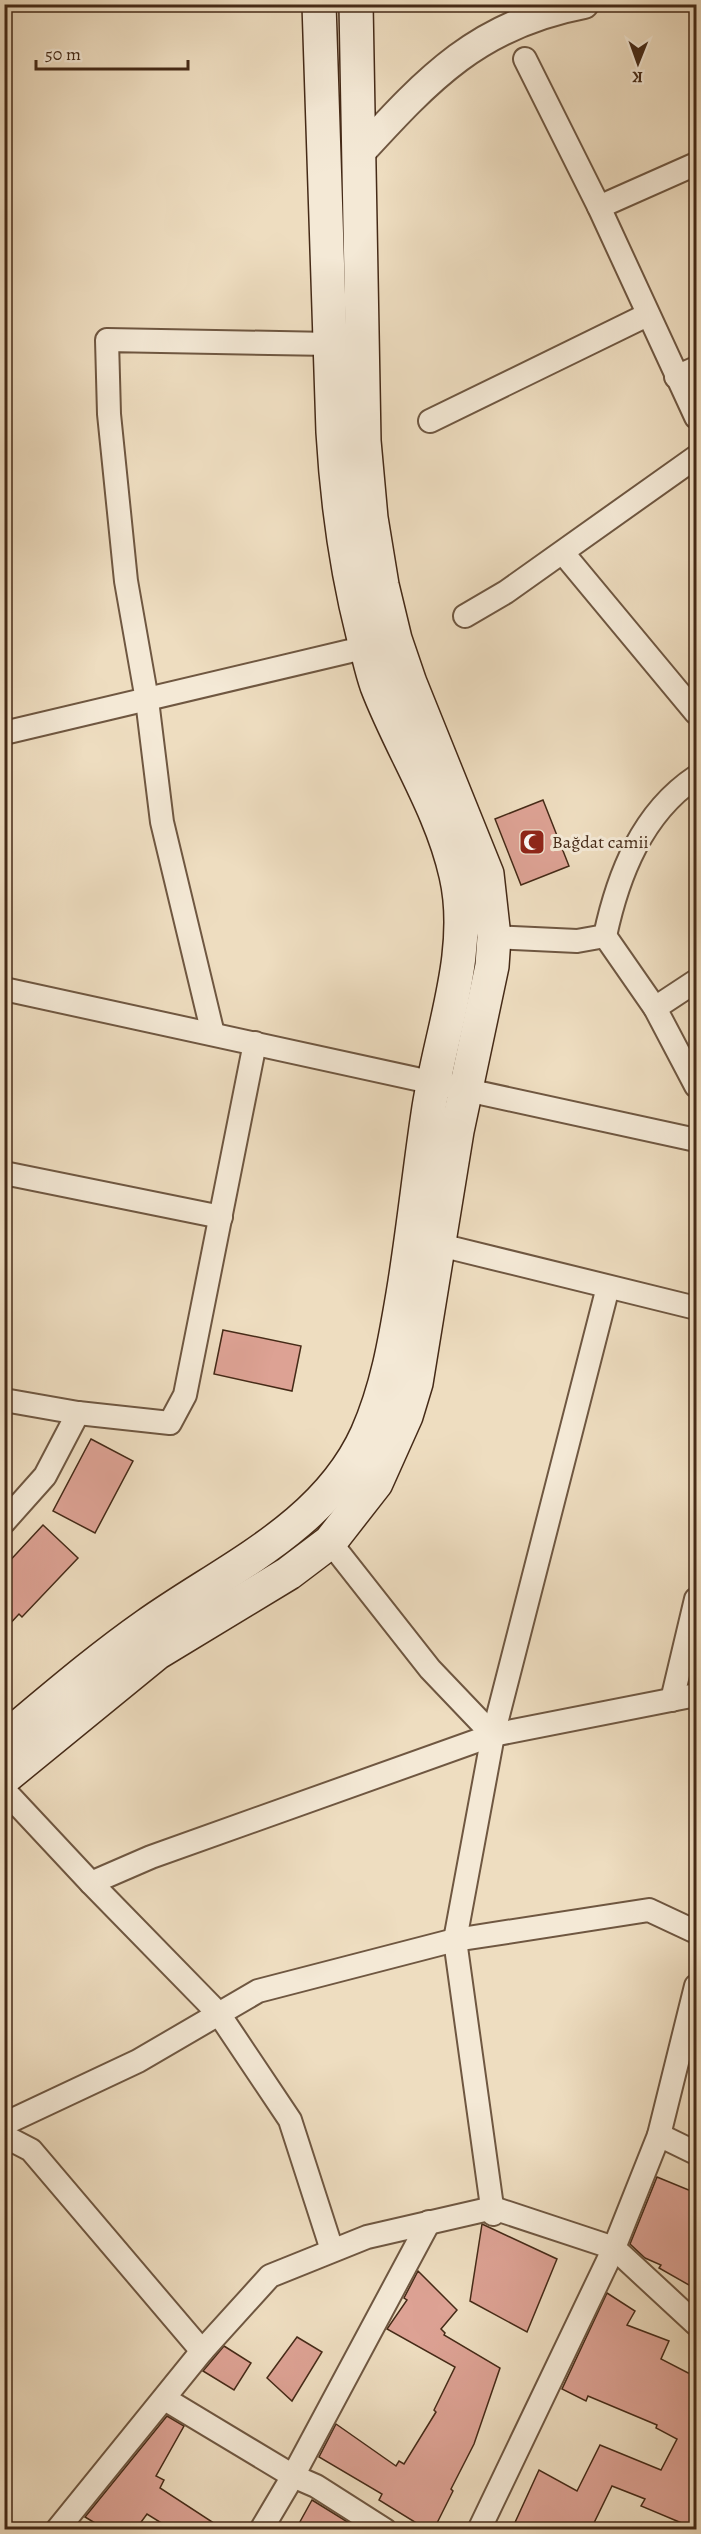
<svg xmlns="http://www.w3.org/2000/svg" width="701" height="2534" font-family="Alegreya,serif">
  <style>
    .building { fill: #dda294; stroke: #452a17; stroke-width: 1.5 }
    .lines { fill: none; stroke-linecap: round; stroke-linejoin: round }
    .minor-casing { stroke: #6f5741; stroke-width: 26 }
    .tertiary-casing { stroke: #6f5741; stroke-width: 32 }
    .secondary-casing { stroke: #452a17; stroke-width: 36 }
    .minor { stroke: #f4e9d6; stroke-width: 22 }
    .tertiary { stroke: #f4e9d6; stroke-width: 28 }
    .secondary { stroke: #f4e9d6; stroke-width: 33 }
    .labels { text-anchor: middle; stroke-width: 6; stroke-linejoin: round; paint-order: stroke }
    .poi-label { font-size: 18px; fill: #452a17; stroke: #f4e9d6; text-anchor: start }
  </style>
  <rect width="100%" height="100%" fill="#eeddc0"/>
  <filter id="stains"><feTurbulence type="fractalNoise" baseFrequency=".00333" numOctaves="4"/><feColorMatrix values="0 0 0 0 .2 0 0 0 0 .09 0 0 0 0 .02 0 0 0 .5 -.17"/></filter>
  <radialGradient id="worn" r=".72"><stop offset=".6" stop-color="#630" stop-opacity="0"/><stop offset="1" stop-color="#630" stop-opacity=".3"/></radialGradient>
  <!-- building -->
  <g class="building">
    <path d="M543,800L569,866L521,885L495,819Z"/>
    <path d="M223,1330L301,1346L292,1391L214,1374Z"/>
    <path d="M91,1439L133,1461L95,1533L53,1511Z"/>
    <path d="M43,1525L78,1558L22,1617L19,1614L4,1630V1567Z"/>
    <path d="M657,2177L696,2193V2289L659,2268L661,2265L645,2258L630,2244Z"/>
    <path d="M482,2224L557,2259L527,2332L470,2301Z"/>
    <path d="M418,2271L457,2310L441,2329L445,2333L444,2335L500,2368L474,2444L451,2489L453,2491L434,2529H426L379,2500L382,2494L319,2457L336,2424L396,2466L399,2461L404,2464L436,2412L434,2410L455,2367L387,2329L407,2300L404,2298Z"/>
    <path d="M607,2293L635,2311L627,2325L669,2341L661,2359L696,2377V2529L641,2506L645,2499L612,2486L591,2529H512L539,2470L577,2491L600,2445L661,2470L677,2439L656,2428L657,2425L588,2396L586,2401L562,2389Z"/>
    <path d="M297,2337L322,2352L292,2401L267,2378Z"/>
    <path d="M224,2346L251,2363L234,2390L203,2371Z"/>
    <path d="M167,2416L184,2426L156,2476L164,2480L160,2488L223,2529H171L147,2514L136,2529H105L85,2517Z"/>
    <path d="M312,2500L359,2529H296Z"/>
  </g>
  <g class="lines">
    <!-- minor casing -->
    <g class="minor-casing">
      <g id="minor">
        <path d="M525,59L599,207L696,417"/>
        <path d="M599,207L696,164"/>
        <path d="M676,377L696,368"/>
        <path d="M430,421L647,315"/>
        <path d="M563,553L696,713"/>
        <path d="M465,616L506,592L696,457"/>
        <path d="M4,733L367,647"/>
        <path d="M605,936C618,875 642,813 696,777"/>
        <path d="M494,937L577,941L605,936L655,1008L696,1086"/>
        <path d="M4,989L696,1140"/>
        <path d="M655,1008L696,981"/>
        <path d="M213,1034L162,822L147,700L126,581L109,414L107,340L331,344"/>
        <path d="M4,1173L221,1217"/>
        <path d="M440,1245L696,1308"/>
        <path d="M4,1400L78,1413L170,1423L185,1395L255,1043"/>
        <path d="M4,1522L45,1476L78,1413"/>
        <path d="M330,1542L430,1669L493,1735L455,1940L493,2214"/>
        <path d="M672,1700L696,1599"/>
        <path d="M493,1735L608,1287"/>
        <path d="M4,1790L91,1883L219,2014L290,2120L332,2250"/>
        <path d="M91,1883L151,1857L493,1735L696,1695"/>
        <path d="M4,2124L138,2061L258,1991L455,1940L649,1910L696,1932"/>
        <path d="M659,2135L696,2153"/>
        <path d="M4,2136L31,2150L202,2351"/>
        <path d="M165,2399L293,2476L316,2486L385,2530"/>
        <path d="M57,2530L202,2351L270,2276L367,2237L493,2208L614,2248L696,2324"/>
        <path d="M261,2530L293,2476L429,2222"/>
        <path d="M479,2530L614,2248L659,2135L696,1986"/>
      </g>
    </g>
    <!-- tertiary casing -->
    <g class="tertiary-casing">
      <path id="tertiary" d="M359,154C428,79 478,24 584,4"/>
    </g>
    <!-- secondary casing -->
    <g class="secondary-casing">
      <g id="secondary">
        <path d="M4,1739C51,1700 97,1660 147,1625C226,1569 325,1527 367,1434C387,1389 395,1342 403,1294C413,1234 419,1174 428,1114C439,1036 474,953 456,875C441,808 401,749 377,686C371,669 368,652 363,635C346,568 337,501 333,432L319,4"/>
        <path d="M4,1778L157,1653L289,1573L330,1542L376,1483L406,1416L416,1383L457,1131L492,966L494,937L487,874L410,683L395,639L382,585L371,518L364,441L356,4"/>
      </g>
    </g>
    <!-- minor -->
    <use href="#minor" class="minor"/>
    <!-- tertiary -->
    <use href="#tertiary" class="tertiary"/>
    <!-- secondary -->
    <use href="#secondary" class="secondary"/>
  </g>
  <!-- icons -->
  <defs>
    <g id="mosque-square" transform="scale(1.35)"><rect x="-9" y="-9" width="18" height="18" rx="4" fill="#8f2418" stroke="#f4e9d6"/><path d="M3.5-4.9A6 6 0 1 0 3.5 4.9A5 5 0 1 1 3.5-4.9Z" fill="#fff"/></g>
  </defs>
  <g fill-rule="evenodd">
    <use href="#mosque-square" x="532" y="842"/>
  </g>
  <g class="labels">
    <!-- poi labels -->
    <g class="poi-label">
      <text x="552" y="848">Bağdat camii</text>
    </g>
  </g>
  <!-- margin -->
  <rect width="701" height="2534" fill="none" stroke="#eeddc0" stroke-width="24"/>
  <rect x="6" y="6" width="689" height="2522" fill="none" stroke="#452a17" stroke-width="3"/>
  <rect x="12" y="12" width="677" height="2510" fill="none" stroke="#452a17" stroke-width="1.5"/>
  <!-- north arrow -->
  <g transform="translate(638 63) rotate(181)" stroke="#f4e9d6" stroke-width="4.5" paint-order="stroke">
  <path d="M0-4.5L10 22L0 15L-10 22Z" fill="#452a17"/>
  <text y="-9" font-size="16" font-weight="bold" text-anchor="middle" fill="#452a17">K</text>
  </g>
  <!-- scale -->
  <path d="M36 60v9h152v-9" fill="none" stroke="#452a17" stroke-width="3"/>
  <text x="45" y="60" font-size="18" fill="#452a17" stroke="#f4e9d6" stroke-width="4.5" paint-order="stroke">50 m</text>
  <rect width="100%" height="100%" filter="url(#stains)"/>
  <rect width="100%" height="100%" fill="url(#worn)"/>
</svg>
